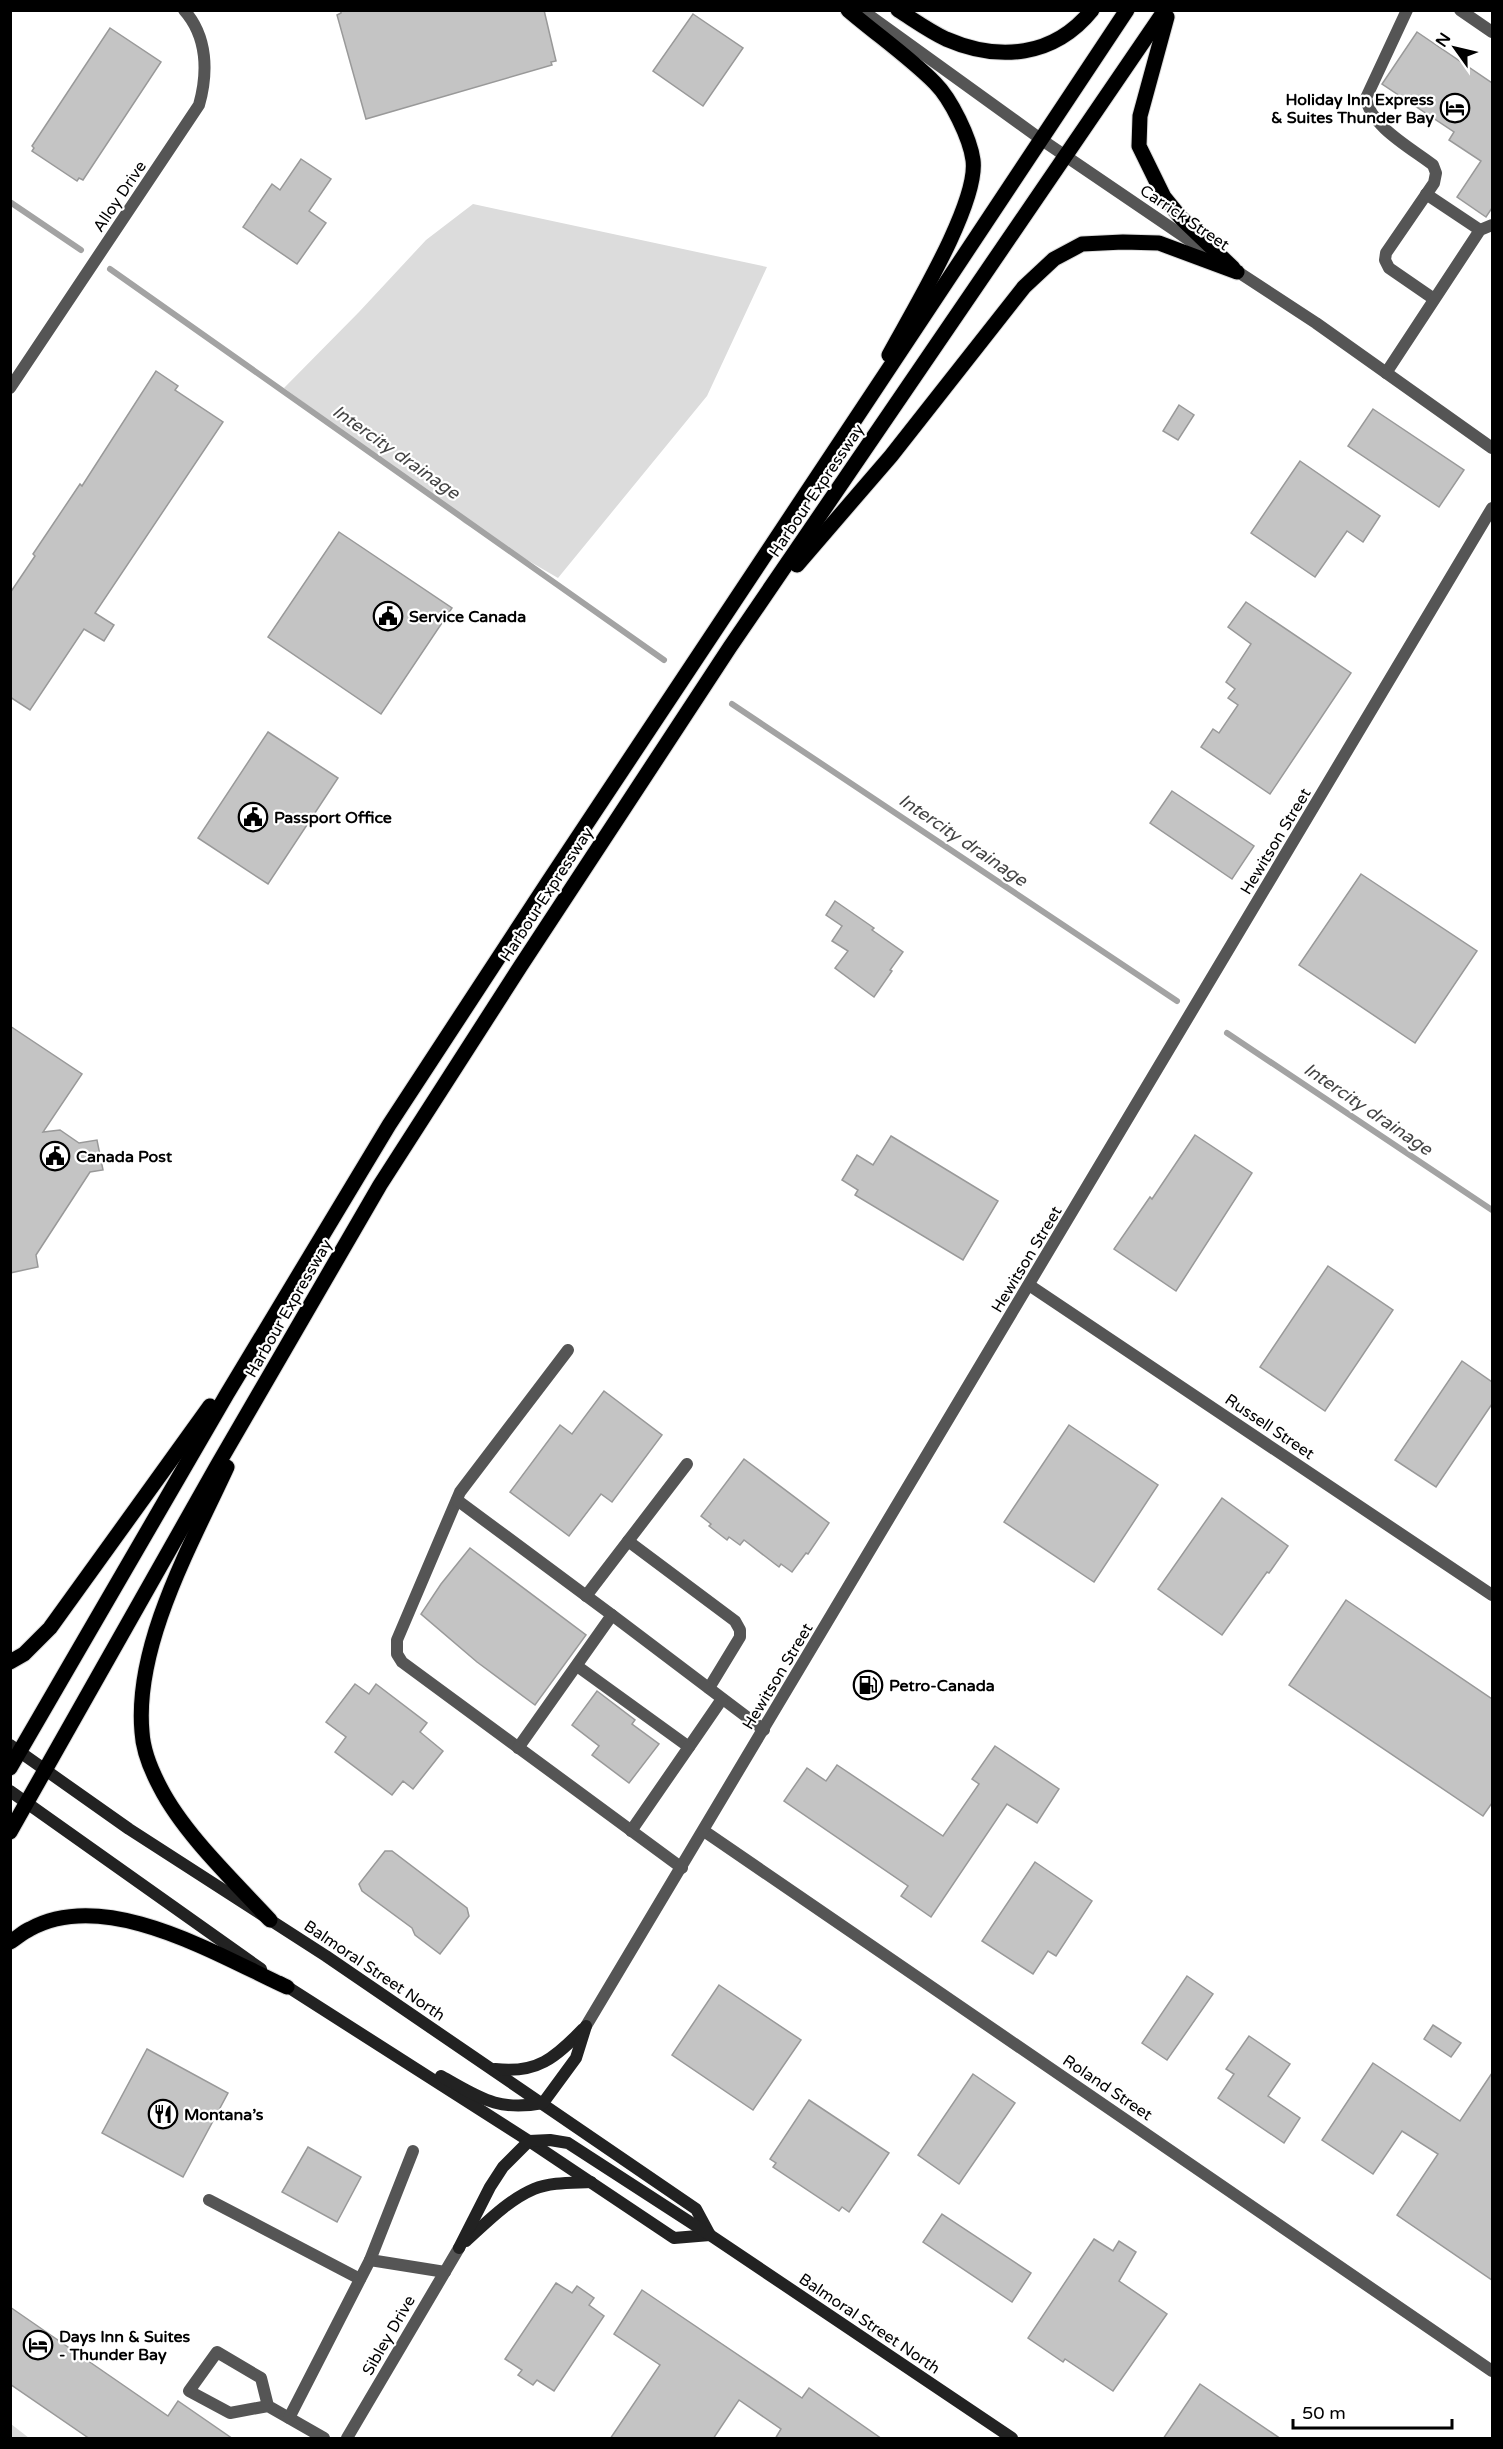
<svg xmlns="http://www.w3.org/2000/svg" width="1503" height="2449" font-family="'Varela Round',sans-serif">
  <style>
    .green { fill: #dcdcdc }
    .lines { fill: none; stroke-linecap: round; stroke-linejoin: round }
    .stream { stroke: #a3a3a3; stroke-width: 6 }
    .building { fill: #c4c4c4; stroke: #999; stroke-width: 1.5 }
    .primary-casing { stroke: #dbdbdb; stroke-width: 17 }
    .service { stroke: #555; stroke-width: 12 }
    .minor { stroke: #555; stroke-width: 12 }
    .tertiary { stroke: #555; stroke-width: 12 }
    .secondary { stroke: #222; stroke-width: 12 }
    .primary { stroke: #000; stroke-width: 15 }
    .labels { text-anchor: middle; stroke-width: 4.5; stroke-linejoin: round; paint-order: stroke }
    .poi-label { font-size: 16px; font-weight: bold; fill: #000; stroke: #fff; text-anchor: start }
    .street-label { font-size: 16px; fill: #000; stroke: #fff }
    .water-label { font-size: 18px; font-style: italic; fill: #444; stroke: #fff }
  </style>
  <rect width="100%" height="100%" fill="#fff"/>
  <!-- green -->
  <g class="green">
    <path d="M473,204L767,267L707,396L558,578L464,523L440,502L284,388L359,312L426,240Z"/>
    <path d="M10,2424H11L29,2438H11Z"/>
  </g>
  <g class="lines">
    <!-- stream -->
    <g class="stream">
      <path d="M10,202L81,250"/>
      <path d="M110,269L664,660"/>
      <path d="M732,704L1177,1001"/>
      <path d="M1227,1033L1492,1210"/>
    </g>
  </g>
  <!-- building -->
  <g class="building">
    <path d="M341,10H544L556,61L551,62L552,65L366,119L337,15L341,13Z"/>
    <path d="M693,14L743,48L703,106L653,71Z"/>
    <path d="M110,28L161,62L83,180L79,178L77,181L32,151L34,148L32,146Z"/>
    <path d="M1417,32L1492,83V208L1486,217L1457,197L1481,161L1449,140L1454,132L1382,84Z"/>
    <path d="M301,159L331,179L309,211L326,223L297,264L243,227L272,184L280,190Z"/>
    <path d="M156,371L178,386L175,390L223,422L95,613L114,625L104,641L84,629L30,710L10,697V593L35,556L33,554L80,484L82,486Z"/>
    <path d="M1179,405L1194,415L1178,440L1163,431Z"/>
    <path d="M1373,409L1464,470L1439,507L1348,446Z"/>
    <path d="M1300,461L1380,516L1363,542L1347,531L1315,577L1251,533Z"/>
    <path d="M339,532L452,608L381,714L268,637Z"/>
    <path d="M1246,602L1351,673L1270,794L1201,747L1213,729L1219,733L1238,705L1228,698L1235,689L1226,682L1251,644L1228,627Z"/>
    <path d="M268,732L338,778L268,884L198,838Z"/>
    <path d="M1172,791L1254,846L1232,879L1150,823Z"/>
    <path d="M1361,874L1477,951L1415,1043L1299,965Z"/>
    <path d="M835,901L874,928L872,930L903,952L890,970L892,971L874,997L835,968L848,951L832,941L842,926L826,915Z"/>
    <path d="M10,1026L82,1074L43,1132L60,1130L79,1143L97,1140L103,1170L90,1172L36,1255L38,1267L10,1273Z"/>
    <path d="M1195,1135L1252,1173L1176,1291L1114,1249L1150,1197L1152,1199Z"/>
    <path d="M891,1136L998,1201L963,1260L855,1195L858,1190L842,1180L857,1155L873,1165Z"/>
    <path d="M1328,1266L1393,1310L1325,1411L1260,1367Z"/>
    <path d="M1462,1361L1492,1382V1404L1436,1487L1395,1460Z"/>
    <path d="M604,1391L662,1435L612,1502L601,1494L569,1536L510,1492L560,1425L572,1434Z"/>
    <path d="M1069,1425L1158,1485L1094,1582L1004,1522Z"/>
    <path d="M744,1459L829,1523L808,1554L806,1553L792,1572L781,1564L779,1567L744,1540L740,1545L729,1537L727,1540L709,1526L711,1524L701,1516Z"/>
    <path d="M1222,1498L1288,1546L1269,1573L1267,1572L1222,1635L1158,1589Z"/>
    <path d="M470,1548L586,1635L535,1705L477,1662L421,1614L441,1584Z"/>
    <path d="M1346,1600L1492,1699V1803L1483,1816L1289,1685Z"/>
    <path d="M355,1684L369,1694L376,1684L427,1723L420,1732L443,1751L413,1789L403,1781L392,1795L335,1752L346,1737L326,1722Z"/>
    <path d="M597,1691L635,1720L632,1724L659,1744L629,1783L592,1755L599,1746L572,1725Z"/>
    <path d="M995,1746L1059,1789L1037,1823L1007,1804L931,1917L901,1896L908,1886L784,1801L807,1768L826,1781L837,1765L943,1836L979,1784L972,1779Z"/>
    <path d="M385,1851H392L467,1908L469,1916L440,1954L415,1935L412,1928L362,1891L359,1884Z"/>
    <path d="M1035,1862L1092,1901L1056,1956L1048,1951L1033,1974L982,1941Z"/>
    <path d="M1187,1976L1213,1994L1167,2060L1142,2043Z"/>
    <path d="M719,1985L801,2040L753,2110L672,2055Z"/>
    <path d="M1433,2025L1461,2043L1451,2057L1424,2039Z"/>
    <path d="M1249,2036L1290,2064L1268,2096L1300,2118L1284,2143L1218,2098L1234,2074L1226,2069Z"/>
    <path d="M147,2049L228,2093L183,2177L102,2133Z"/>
    <path d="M1373,2063L1460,2121L1492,2073V2280L1397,2215L1438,2154L1402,2131L1373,2174L1322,2140Z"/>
    <path d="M973,2074L1015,2103L959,2184L918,2155Z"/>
    <path d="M809,2100L889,2153L849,2212L842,2207L839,2211L773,2167L776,2163L770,2159Z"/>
    <path d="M308,2147L361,2177L337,2222L282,2192Z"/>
    <path d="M942,2214L1031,2273L1012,2302L923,2242Z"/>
    <path d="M1094,2239L1113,2251L1119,2241L1136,2252L1119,2281L1167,2314L1113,2391L1065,2359L1063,2362L1028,2338Z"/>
    <path d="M556,2283L572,2293L577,2286L594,2298L589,2305L604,2316L554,2391L537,2380L533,2385L518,2375L522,2370L505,2359Z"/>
    <path d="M642,2290L802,2398L809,2388L882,2439H775L781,2429L739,2400L713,2439H610L660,2365L614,2334Z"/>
    <path d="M10,2307L168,2416L178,2401L233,2439H90L10,2384Z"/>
    <path d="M1200,2384L1281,2439H1163Z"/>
  </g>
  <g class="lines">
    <!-- primary casing -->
    <g class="primary-casing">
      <g id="primary">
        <path d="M848,10C876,34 909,57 935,83C951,99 970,138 973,160C979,203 911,314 889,355"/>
        <path d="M898,10C914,20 929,31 946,39C999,62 1054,57 1092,10"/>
        <path d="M1167,17L1140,116L1139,146L1164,197L1181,218L1233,268"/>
        <path d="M797,565L891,456L1024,287L1054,259L1082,244L1123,242L1159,243L1237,272"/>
        <path d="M227,1467C192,1543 134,1645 142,1732C143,1751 151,1770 160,1787C184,1834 234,1881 270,1920"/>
        <path d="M10,1662L24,1654L50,1628L210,1406"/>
        <path d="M10,1768L227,1394L389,1125L548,882L1127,10"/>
        <path d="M10,1832L217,1466L380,1185L520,967L730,647L1165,10"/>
        <path d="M10,1942C17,1938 23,1932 30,1929C106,1887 217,1955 287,1987"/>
      </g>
    </g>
    <!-- service -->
    <g class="service">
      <path d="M1407,10L1366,98C1370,126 1411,148 1433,165L1436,173L1434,183L1386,253L1385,260L1389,268L1434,299"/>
      <path d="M1460,10L1492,32"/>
      <path d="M1426,194L1480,230"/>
      <path d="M1386,373L1480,230L1492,225"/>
      <path d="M568,1350L460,1492L397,1640V1654L402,1662L682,1868"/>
      <path d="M457,1500L612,1615L518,1748"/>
      <path d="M628,1541L735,1621L740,1630V1637L709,1688"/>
      <path d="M586,1596L687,1464"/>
      <path d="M612,1615L764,1730"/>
      <path d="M577,1666L689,1747L722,1699"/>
      <path d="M631,1831L689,1747"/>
      <path d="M413,2151L370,2260L445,2272"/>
      <path d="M209,2200L360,2279"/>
      <path d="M268,2406L261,2378L217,2352L189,2391L230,2413L268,2406L324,2438"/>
      <path d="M289,2418L370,2260"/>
    </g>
    <!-- minor -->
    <g class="minor">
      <path d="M10,388L199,105C208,73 208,37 184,10"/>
      <path d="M704,1831L1492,2371"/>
      <path d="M347,2438L459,2248"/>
    </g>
    <!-- tertiary -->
    <g class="tertiary">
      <path d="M862,10L1042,140L1214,257"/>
      <path d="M1232,268L1316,323L1492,448"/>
      <path d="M1029,1285L1492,1595"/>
      <path d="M586,2026L1492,508"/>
    </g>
    <!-- secondary -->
    <g class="secondary">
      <path d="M10,1745L129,1829L326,1956L696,2209L710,2235"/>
      <path d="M10,1791L261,1969"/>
      <path d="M280,1982L529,2141L674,2238L710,2235"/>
      <path d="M495,2069C537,2074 555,2058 583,2029"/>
      <path d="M441,2076C479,2097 497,2112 543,2103L576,2058L586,2026"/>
      <path d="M466,2241C486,2223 508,2200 534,2189C551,2182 573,2183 591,2182"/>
      <path d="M459,2248L490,2187L503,2167L529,2141L550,2140L568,2143L710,2235L1012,2438"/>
    </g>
    <!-- primary -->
    <use href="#primary" class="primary"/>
  </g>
  <!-- icons -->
  <defs>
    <g id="hotel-ring" transform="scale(1.5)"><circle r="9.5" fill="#fff" stroke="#000" stroke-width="1.5"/><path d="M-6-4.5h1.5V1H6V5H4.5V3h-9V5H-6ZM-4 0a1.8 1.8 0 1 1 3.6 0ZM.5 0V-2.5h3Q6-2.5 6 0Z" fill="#000"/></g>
    <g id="civic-ring" transform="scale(1.5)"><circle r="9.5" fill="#fff" stroke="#000" stroke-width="1.5"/><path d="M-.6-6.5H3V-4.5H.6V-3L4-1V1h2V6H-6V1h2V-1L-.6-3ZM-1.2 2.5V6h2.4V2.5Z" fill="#000"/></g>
    <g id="fuel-ring" transform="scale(1.5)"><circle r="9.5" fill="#fff" stroke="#000" stroke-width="1.5"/><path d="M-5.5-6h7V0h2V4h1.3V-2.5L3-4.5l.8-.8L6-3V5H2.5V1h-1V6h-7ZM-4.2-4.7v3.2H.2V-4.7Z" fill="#000"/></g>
    <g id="restaurant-ring" transform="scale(1.5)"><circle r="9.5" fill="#fff" stroke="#000" stroke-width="1.5"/><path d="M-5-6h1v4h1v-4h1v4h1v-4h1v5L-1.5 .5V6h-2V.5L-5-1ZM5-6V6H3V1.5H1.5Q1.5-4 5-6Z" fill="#000"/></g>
  </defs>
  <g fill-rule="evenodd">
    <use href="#hotel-ring" x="1455" y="108"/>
    <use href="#civic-ring" x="388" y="616"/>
    <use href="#civic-ring" x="253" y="817"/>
    <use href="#civic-ring" x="55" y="1156"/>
    <use href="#fuel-ring" x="868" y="1685"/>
    <use href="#restaurant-ring" x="163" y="2114"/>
    <use href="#hotel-ring" x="38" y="2345"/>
  </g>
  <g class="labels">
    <!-- poi labels -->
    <g class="poi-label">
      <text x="1434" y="105" text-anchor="end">Holiday Inn Express<tspan x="1434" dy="18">&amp; Suites Thunder Bay</tspan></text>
      <text x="409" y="622">Service Canada</text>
      <text x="274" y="823">Passport Office</text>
      <text x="76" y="1162">Canada Post</text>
      <text x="889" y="1691">Petro-Canada</text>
      <text x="184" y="2120">Montana’s</text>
      <text x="59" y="2342">Days Inn &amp; Suites<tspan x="59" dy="18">- Thunder Bay</tspan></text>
    </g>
    <!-- street labels -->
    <g class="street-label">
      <text transform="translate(119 196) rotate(-56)" y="6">Alloy Drive</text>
      <text transform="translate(1185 217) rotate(34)" y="6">Carrick Street</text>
      <text transform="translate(816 490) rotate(-56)" y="6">Harbour Expressway</text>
      <text transform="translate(1275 841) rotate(-59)" y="6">Hewitson Street</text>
      <text transform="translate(546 894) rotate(-57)" y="6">Harbour Expressway</text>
      <text transform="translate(1026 1259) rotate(-59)" y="6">Hewitson Street</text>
      <text transform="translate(288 1308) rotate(-60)" y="6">Harbour Expressway</text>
      <text transform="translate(1270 1426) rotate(34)" y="6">Russell Street</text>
      <text transform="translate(777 1676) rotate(-59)" y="6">Hewitson Street</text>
      <text transform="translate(375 1970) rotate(34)" y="6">Balmoral Street North</text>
      <text transform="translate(1108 2087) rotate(34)" y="6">Roland Street</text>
      <text transform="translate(870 2323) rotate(34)" y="6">Balmoral Street North</text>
      <text transform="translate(388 2335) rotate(-60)" y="6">Sibley Drive</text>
    </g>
    <!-- water labels -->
    <g class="water-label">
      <text transform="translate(396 452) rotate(35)" y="6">Intercity drainage</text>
      <text transform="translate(963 840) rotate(34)" y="6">Intercity drainage</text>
      <text transform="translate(1368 1109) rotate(34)" y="6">Intercity drainage</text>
    </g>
  </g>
  <!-- border -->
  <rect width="1503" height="2449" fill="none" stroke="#000000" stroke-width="24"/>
  <!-- north arrow -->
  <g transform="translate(1455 48) rotate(304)" stroke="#ffffff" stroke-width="4.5" paint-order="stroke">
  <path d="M0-4.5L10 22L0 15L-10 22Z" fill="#000000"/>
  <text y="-9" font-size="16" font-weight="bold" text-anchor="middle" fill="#000000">N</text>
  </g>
  <!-- scale -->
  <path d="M1293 2419v9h159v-9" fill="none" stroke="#000000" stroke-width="3"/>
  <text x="1302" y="2419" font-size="18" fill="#000000" stroke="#ffffff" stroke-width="4.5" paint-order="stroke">50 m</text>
</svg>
